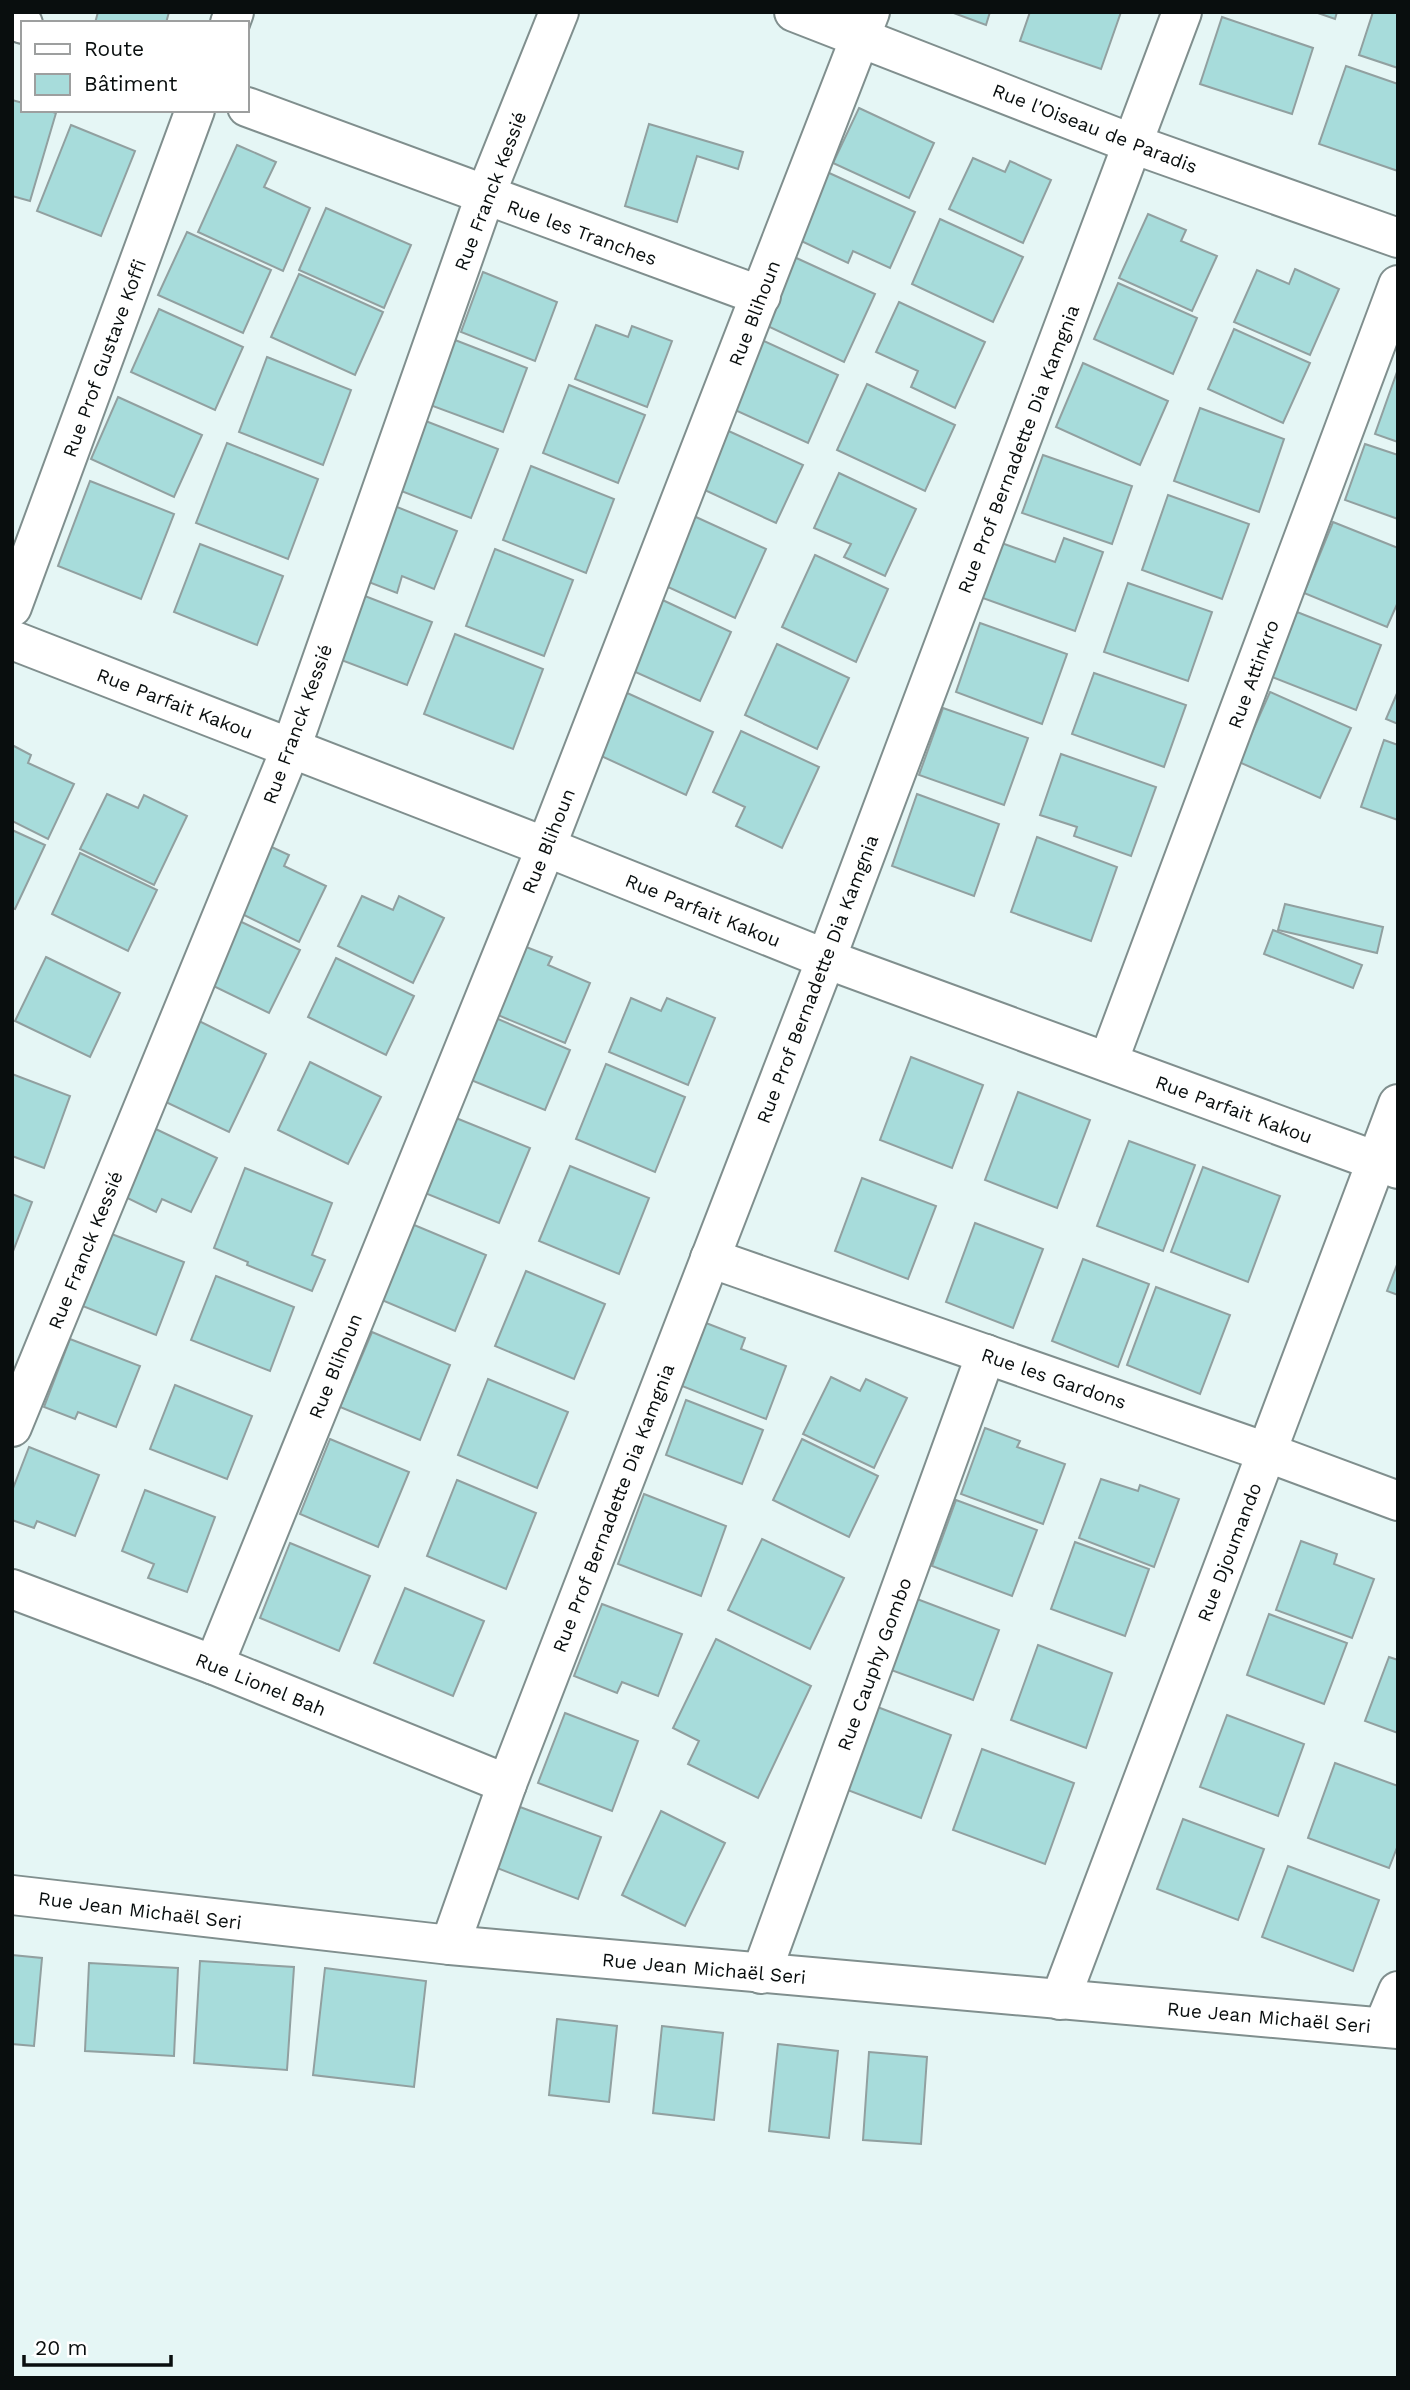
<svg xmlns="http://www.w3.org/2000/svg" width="1410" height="2390" font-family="'Work Sans',sans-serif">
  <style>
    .building { fill: #a7dcdb; stroke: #91a0a0; stroke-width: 2 }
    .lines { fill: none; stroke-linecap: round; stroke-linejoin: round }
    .minor-casing { stroke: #808f8e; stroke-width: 42 }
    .minor { stroke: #fff; stroke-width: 38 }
    .labels { text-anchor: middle; stroke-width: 5; stroke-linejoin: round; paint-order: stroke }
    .street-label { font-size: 19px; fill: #090e0e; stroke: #fff }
  </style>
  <rect width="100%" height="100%" fill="#e5f6f5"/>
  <!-- building -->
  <g class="building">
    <path d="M98,12H169L166,23H95Z"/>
    <path d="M951,12H990L986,25Z"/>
    <path d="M1030,12H1121L1101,69L1020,41Z"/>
    <path d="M1315,12H1337L1335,19Z"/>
    <path d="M1373,12H1398V68L1359,55Z"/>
    <path d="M1222,17L1313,48L1292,114L1200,84Z"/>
    <path d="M1346,66L1398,84V171L1319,144Z"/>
    <path d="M12,100L23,103V110H46L56,113L30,201L12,196Z"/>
    <path d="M859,108L934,143L909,198L833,163Z"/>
    <path d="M649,124L743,152L738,169L697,156L677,222L625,206Z"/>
    <path d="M71,125L135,151L101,236L37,211Z"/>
    <path d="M237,145L276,162L264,187L310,208L283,271L198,232Z"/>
    <path d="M973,158L1005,172L1010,161L1051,180L1023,243L949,209Z"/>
    <path d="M827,172L915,212L890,268L853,251L848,263L797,239Z"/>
    <path d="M326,208L411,245L384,308L299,270Z"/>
    <path d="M1148,214L1186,230L1181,241L1217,256L1192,311L1119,278Z"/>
    <path d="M940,219L1023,257L993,322L912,284Z"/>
    <path d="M187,232L271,270L243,333L158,295Z"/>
    <path d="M792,256L875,294L844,362L761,323Z"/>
    <path d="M1295,269L1339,289L1310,355L1234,322L1257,270L1289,284Z"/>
    <path d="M483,272L557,302L535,361L461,332Z"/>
    <path d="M299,274L383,312L355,375L271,337Z"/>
    <path d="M1118,283L1197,318L1173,374L1094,339Z"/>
    <path d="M899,302L985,342L955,408L911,387L918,371L876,352Z"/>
    <path d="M159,309L243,347L215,410L131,372Z"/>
    <path d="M596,325L628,337L632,326L672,341L647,407L575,379Z"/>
    <path d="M1234,329L1310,363L1283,423L1208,389Z"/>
    <path d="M755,337L838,375L808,443L724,405Z"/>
    <path d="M455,340L527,368L503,432L430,405Z"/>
    <path d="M267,357L351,390L323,465L239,432Z"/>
    <path d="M1083,363L1168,401L1140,465L1056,427Z"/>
    <path d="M1398,369V442L1375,434Z"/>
    <path d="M867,384L955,425L925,491L837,450Z"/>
    <path d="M569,385L645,415L618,483L543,453Z"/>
    <path d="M118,397L202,435L174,497L91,459Z"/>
    <path d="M1200,408L1284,439L1259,512L1174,481Z"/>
    <path d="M423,420L498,449L471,518L396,489Z"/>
    <path d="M722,428L803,465L776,523L696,486Z"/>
    <path d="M227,443L318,479L288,559L196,523Z"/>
    <path d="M1365,444L1398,455V519L1345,500Z"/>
    <path d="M1043,455L1132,486L1112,544L1022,513Z"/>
    <path d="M531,466L614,499L586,573L503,540Z"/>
    <path d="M839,473L916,509L885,576L844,557L851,544L814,528Z"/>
    <path d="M90,481L174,514L141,599L58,566Z"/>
    <path d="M1168,495L1249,524L1222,599L1142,570Z"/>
    <path d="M382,501L457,531L434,589L402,576L397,593L353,576Z"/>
    <path d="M685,512L766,549L735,618L655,581Z"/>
    <path d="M1333,522L1398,548V602L1387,627L1304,593Z"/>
    <path d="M1064,538L1103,552L1075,631L977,596L996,541L1055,562Z"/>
    <path d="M200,544L283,576L257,645L174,612Z"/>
    <path d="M495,549L573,580L544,656L466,626Z"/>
    <path d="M815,555L888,589L856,662L782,627Z"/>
    <path d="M1128,583L1212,612L1188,681L1104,652Z"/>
    <path d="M352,591L432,622L407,685L328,655Z"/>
    <path d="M654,596L731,632L700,701L622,666Z"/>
    <path d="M1297,612L1381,645L1356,710L1272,677Z"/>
    <path d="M980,623L1067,654L1042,724L956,692Z"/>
    <path d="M455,634L543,669L513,749L424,714Z"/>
    <path d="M777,644L849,678L817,749L745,715Z"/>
    <path d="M1094,673L1186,705L1164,767L1072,734Z"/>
    <path d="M614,687L713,732L686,795L586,749Z"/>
    <path d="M1398,691V724L1386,719Z"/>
    <path d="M1270,692L1351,728L1320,798L1239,762Z"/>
    <path d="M943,708L1028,738L1004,805L919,775Z"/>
    <path d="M741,731L819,767L782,848L736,826L745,807L713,792Z"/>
    <path d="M1384,740L1398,745V820L1361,807Z"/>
    <path d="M12,745L31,755L28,763L74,784L48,839L12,821Z"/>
    <path d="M1061,754L1156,787L1131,856L1074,836L1077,827L1040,815Z"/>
    <path d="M107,794L138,808L144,795L187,816L154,885L80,849Z"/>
    <path d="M917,794L999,824L974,896L892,866Z"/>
    <path d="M12,830L45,845L15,909L12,908Z"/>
    <path d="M1037,837L1117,867L1091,941L1011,912Z"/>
    <path d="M263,843L289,855L284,866L326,886L299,942L232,909Z"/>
    <path d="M80,853L157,890L128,951L52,914Z"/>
    <path d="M362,896L393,910L399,896L444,918L413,983L338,946Z"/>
    <path d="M1285,904L1383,927L1377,953L1278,930Z"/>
    <path d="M229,916L300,950L269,1013L199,979Z"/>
    <path d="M1273,930L1362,965L1353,988L1264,954Z"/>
    <path d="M521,945L552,957L548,965L590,983L565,1043L493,1013Z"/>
    <path d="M46,957L120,993L90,1057L15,1021Z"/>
    <path d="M336,958L414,996L386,1055L308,1017Z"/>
    <path d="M631,998L661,1011L667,998L715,1018L688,1085L609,1052Z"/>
    <path d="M189,1016L266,1054L229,1132L151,1095Z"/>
    <path d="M491,1016L570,1050L545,1110L466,1078Z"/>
    <path d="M911,1057L983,1085L952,1168L880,1140Z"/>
    <path d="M310,1062L381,1097L348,1164L278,1130Z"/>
    <path d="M606,1064L685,1097L655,1172L576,1139Z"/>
    <path d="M12,1074L70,1096L44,1168L12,1156Z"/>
    <path d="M1018,1092L1090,1120L1057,1208L985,1180Z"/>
    <path d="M451,1116L530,1148L499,1223L420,1191Z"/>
    <path d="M143,1123L217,1158L191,1212L162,1199L156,1212L111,1190Z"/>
    <path d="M1129,1141L1195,1165L1163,1251L1097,1226Z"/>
    <path d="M570,1166L649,1198L619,1274L539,1241Z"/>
    <path d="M1203,1167L1280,1196L1248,1282L1171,1252Z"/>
    <path d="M245,1168L332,1203L312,1255L325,1260L312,1291L247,1265L248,1262L214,1248Z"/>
    <path d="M862,1178L936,1206L908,1279L835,1251Z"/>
    <path d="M12,1194L32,1202L12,1254Z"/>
    <path d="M407,1222L486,1255L455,1331L377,1298Z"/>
    <path d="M975,1223L1043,1249L1013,1328L946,1302Z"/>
    <path d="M109,1233L184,1262L156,1335L80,1305Z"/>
    <path d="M1083,1259L1149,1284L1118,1367L1052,1341Z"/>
    <path d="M1398,1262V1295L1387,1291Z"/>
    <path d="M526,1271L605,1304L574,1379L495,1346Z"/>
    <path d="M216,1276L294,1307L270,1371L191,1340Z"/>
    <path d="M1156,1287L1230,1315L1200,1394L1127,1365Z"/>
    <path d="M706,1323L745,1338L741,1349L786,1366L766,1419L682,1386Z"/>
    <path d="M372,1332L450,1365L420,1440L340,1407Z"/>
    <path d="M70,1339L140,1366L116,1427L78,1412L75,1419L44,1407Z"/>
    <path d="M831,1377L860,1391L866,1379L907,1398L874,1468L803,1434Z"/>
    <path d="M488,1379L568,1412L537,1488L458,1455Z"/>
    <path d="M175,1385L252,1416L227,1479L150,1449Z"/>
    <path d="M686,1400L763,1430L742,1484L666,1455Z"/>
    <path d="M985,1428L1020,1441L1017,1447L1065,1464L1043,1524L961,1494Z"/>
    <path d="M330,1439L409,1472L378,1547L300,1514Z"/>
    <path d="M802,1439L878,1476L849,1537L773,1500Z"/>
    <path d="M29,1447L99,1475L75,1536L37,1521L34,1528L12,1520V1491Z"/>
    <path d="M1101,1479L1138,1491L1140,1485L1179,1499L1154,1567L1079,1538Z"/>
    <path d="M457,1480L536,1513L506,1589L427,1556Z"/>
    <path d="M145,1490L215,1517L187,1592L148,1578L154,1564L122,1551Z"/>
    <path d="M644,1494L726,1526L701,1596L618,1564Z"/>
    <path d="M956,1500L1037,1530L1012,1596L932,1566Z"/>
    <path d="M762,1539L844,1578L810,1649L728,1610Z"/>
    <path d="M1301,1541L1337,1554L1334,1564L1374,1579L1352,1638L1276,1610Z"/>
    <path d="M1075,1542L1149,1569L1125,1636L1051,1609Z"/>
    <path d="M290,1543L370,1576L339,1651L260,1618Z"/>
    <path d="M405,1588L484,1621L453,1696L374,1663Z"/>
    <path d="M917,1599L999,1630L973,1700L891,1670Z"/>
    <path d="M602,1604L682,1634L658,1696L622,1682L617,1693L574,1676Z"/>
    <path d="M1269,1614L1347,1643L1324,1704L1247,1675Z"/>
    <path d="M716,1639L811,1686L758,1798L688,1764L699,1741L673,1728Z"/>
    <path d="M1038,1645L1112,1673L1086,1748L1011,1720Z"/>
    <path d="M1389,1657L1398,1660V1733L1365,1721Z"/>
    <path d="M867,1703L951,1735L921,1818L837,1786Z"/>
    <path d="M565,1713L638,1741L612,1811L538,1783Z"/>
    <path d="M1227,1715L1304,1744L1278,1816L1200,1787Z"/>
    <path d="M982,1749L1074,1783L1045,1864L953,1830Z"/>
    <path d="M1335,1763L1398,1786V1845L1389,1868L1308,1838Z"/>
    <path d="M520,1807L601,1837L578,1899L497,1868Z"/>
    <path d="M661,1811L725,1843L685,1926L622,1895Z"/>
    <path d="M1183,1819L1264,1849L1238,1920L1157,1889Z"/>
    <path d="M1288,1866L1379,1900L1353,1971L1262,1937Z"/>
    <path d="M12,1955L42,1958L34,2046L12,2044Z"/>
    <path d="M200,1961L294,1967L287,2070L194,2063Z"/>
    <path d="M89,1963L178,1968L174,2056L85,2051Z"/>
    <path d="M325,1968L426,1981L414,2087L313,2075Z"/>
    <path d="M557,2019L617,2026L609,2102L549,2095Z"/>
    <path d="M662,2026L723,2033L714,2120L653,2113Z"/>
    <path d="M778,2044L838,2051L829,2138L769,2131Z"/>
    <path d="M869,2052L927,2057L921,2144L863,2140Z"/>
  </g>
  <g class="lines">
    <!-- minor casing -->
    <g class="minor-casing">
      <g id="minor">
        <path d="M794,12L1133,144L1398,238"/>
        <path d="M12,20L23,24"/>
        <path d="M230,23L234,12"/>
        <path d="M247,107L761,296"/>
        <path d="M12,607L195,110"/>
        <path d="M12,640L546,847L826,959L1398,1169"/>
        <path d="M1108,1062L1398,285"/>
        <path d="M710,1258L1266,1452L1398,1501"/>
        <path d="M12,1427L291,748L485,196L559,12"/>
        <path d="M12,1589L214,1665L507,1784"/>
        <path d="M214,1665L546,847L870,12"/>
        <path d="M12,1895L450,1945L1398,2029"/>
        <path d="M450,1945L507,1784L826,959L1182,12"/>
        <path d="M761,1974L986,1354"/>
        <path d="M1060,2000L1398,1104"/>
        <path d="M1383,2027L1398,1991"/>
      </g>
    </g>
    <!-- minor -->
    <use href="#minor" class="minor"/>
  </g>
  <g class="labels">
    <!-- street labels -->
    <g class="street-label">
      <text transform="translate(1095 128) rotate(21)" y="7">Rue l'Oiseau de Paradis</text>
      <text transform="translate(490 191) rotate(-69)" y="7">Rue Franck Kessié</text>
      <text transform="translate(582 232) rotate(20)" y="7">Rue les Tranches</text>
      <text transform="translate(754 313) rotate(-69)" y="7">Rue Blihoun</text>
      <text transform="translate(104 358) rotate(-70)" y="7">Rue Prof Gustave Koffi</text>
      <text transform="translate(1018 449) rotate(-69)" y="7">Rue Prof Bernadette Dia Kamgnia</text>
      <text transform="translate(1253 674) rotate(-70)" y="7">Rue Attinkro</text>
      <text transform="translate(175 703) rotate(21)" y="7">Rue Parfait Kakou</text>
      <text transform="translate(297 724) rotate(-70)" y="7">Rue Franck Kessié</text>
      <text transform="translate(548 841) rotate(-68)" y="7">Rue Blihoun</text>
      <text transform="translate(703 910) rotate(22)" y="7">Rue Parfait Kakou</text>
      <text transform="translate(817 979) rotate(-69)" y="7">Rue Prof Bernadette Dia Kamgnia</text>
      <text transform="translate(1234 1109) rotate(20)" y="7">Rue Parfait Kakou</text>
      <text transform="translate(85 1250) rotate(-68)" y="7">Rue Franck Kessié</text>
      <text transform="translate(335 1366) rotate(-68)" y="7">Rue Blihoun</text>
      <text transform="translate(1054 1378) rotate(19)" y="7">Rue les Gardons</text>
      <text transform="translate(613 1508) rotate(-69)" y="7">Rue Prof Bernadette Dia Kamgnia</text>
      <text transform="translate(1229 1552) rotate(-69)" y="7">Rue Djoumando</text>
      <text transform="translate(874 1664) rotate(-70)" y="7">Rue Cauphy Gombo</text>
      <text transform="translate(261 1684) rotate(22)" y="7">Rue Lionel Bah</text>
      <text transform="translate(140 1910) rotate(7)" y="7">Rue Jean Michaël Seri</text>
      <text transform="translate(704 1968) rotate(5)" y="7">Rue Jean Michaël Seri</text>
      <text transform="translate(1269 2017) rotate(5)" y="7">Rue Jean Michaël Seri</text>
    </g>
  </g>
  <!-- border -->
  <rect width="1410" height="2390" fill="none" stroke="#090e0e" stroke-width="28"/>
  <!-- legend -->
  <rect x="21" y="21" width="228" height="91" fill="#ffffff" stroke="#9d9f9f" stroke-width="2"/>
  <rect x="35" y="44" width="35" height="10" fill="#ffffff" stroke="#9d9f9f" stroke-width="2"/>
  <text x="84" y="56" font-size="21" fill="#090e0e">Route</text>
  <rect x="35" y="74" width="35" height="21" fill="#a7dcdb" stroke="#9d9f9f" stroke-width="2"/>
  <text x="84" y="91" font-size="21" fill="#090e0e">Bâtiment</text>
  <!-- scale -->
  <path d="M24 2355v10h147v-10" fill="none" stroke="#090e0e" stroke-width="3.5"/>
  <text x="35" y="2355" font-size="21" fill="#090e0e" stroke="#ffffff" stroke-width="5" paint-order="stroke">20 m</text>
</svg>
